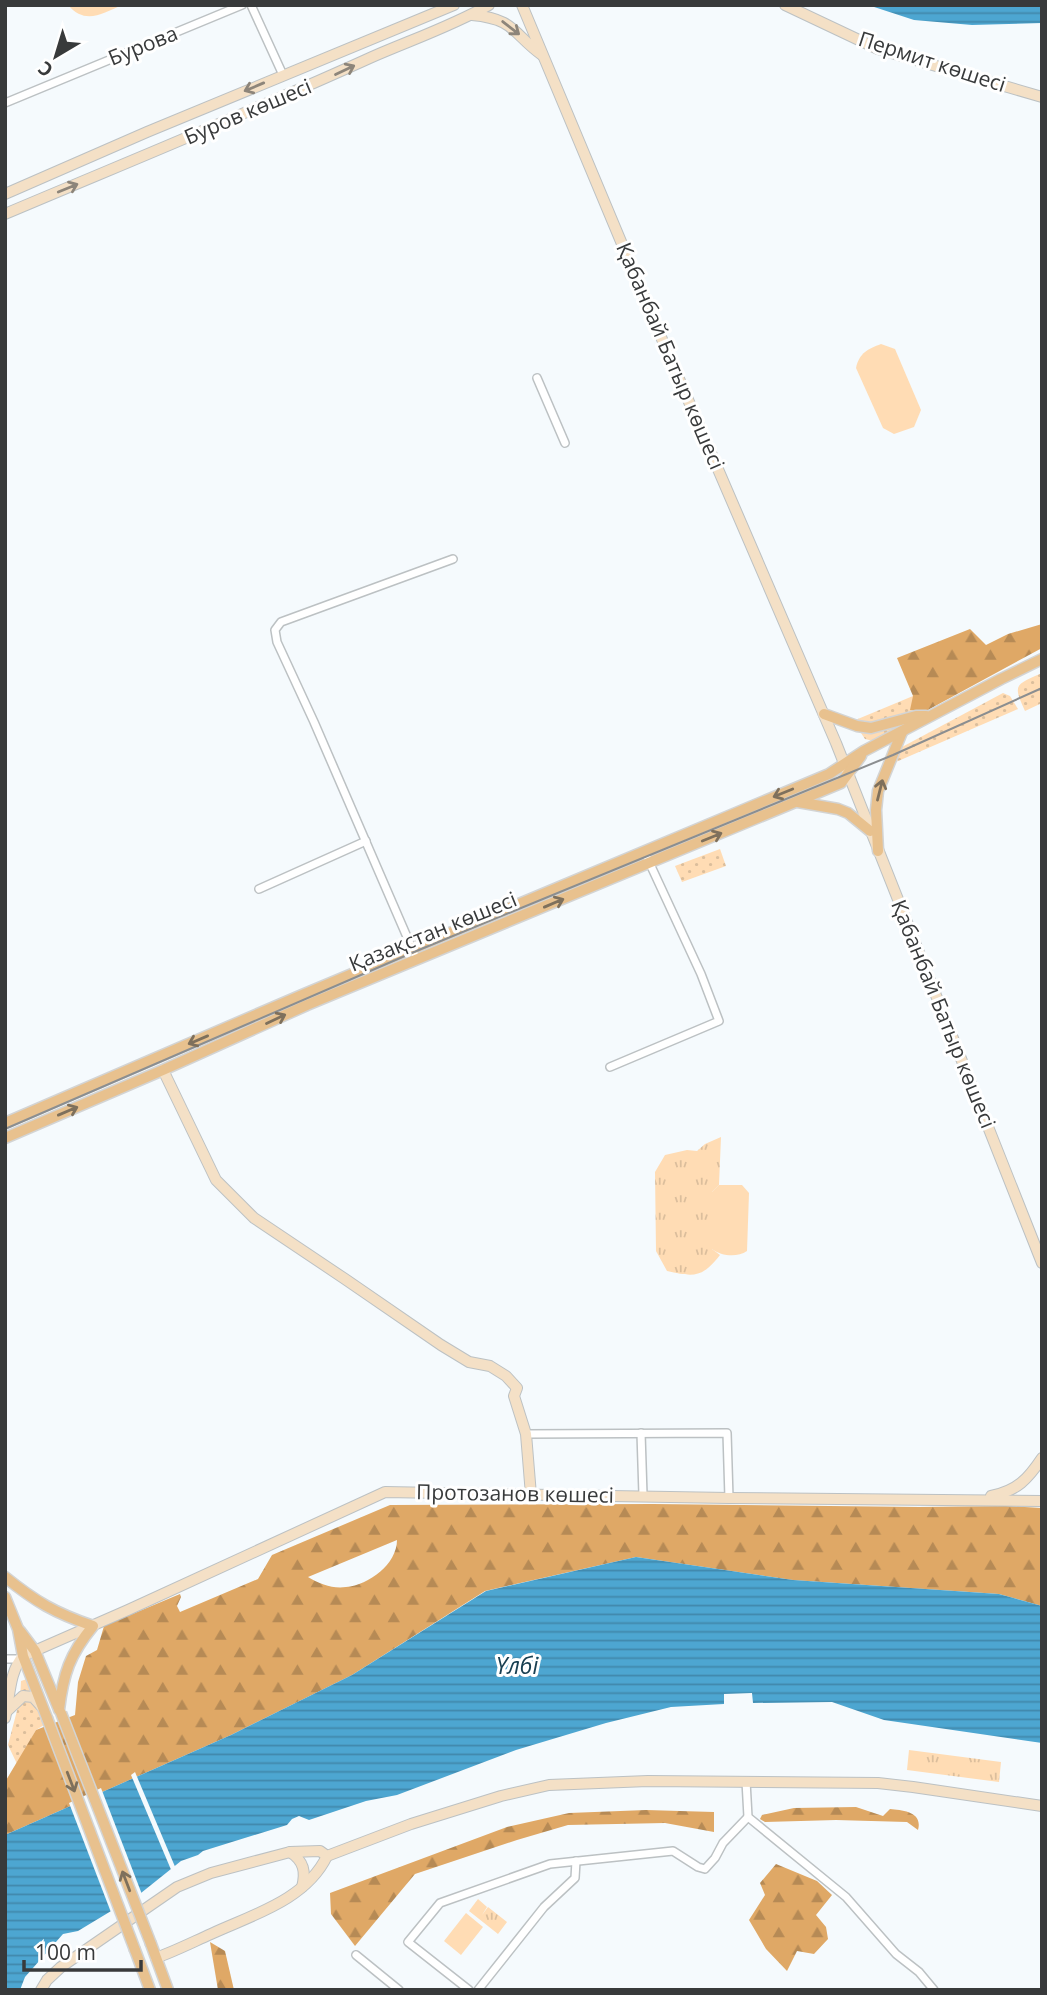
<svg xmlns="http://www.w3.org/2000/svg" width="1047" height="1995" font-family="'Open Sans',sans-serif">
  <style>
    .grass { fill: url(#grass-dots) }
    .forest { fill: url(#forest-firs); fill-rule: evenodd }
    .park { fill: url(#park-tufts) }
    .garden { fill: #ffdcb4 }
    .water { fill: url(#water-rules) }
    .pier { fill: #f5fafd }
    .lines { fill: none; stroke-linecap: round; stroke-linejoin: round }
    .street-casing { stroke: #bcc1c3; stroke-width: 10 }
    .secondary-casing { stroke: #bcc1c3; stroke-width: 12 }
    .primary-casing { stroke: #d3d4d4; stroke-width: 13 }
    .street { stroke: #fff; stroke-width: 7 }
    .secondary { stroke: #f4e0c6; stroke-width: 10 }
    .primary { stroke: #e8c18e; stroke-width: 10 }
    .tram { stroke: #8b8e90; stroke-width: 2 }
    .primary-bridge-casing { stroke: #d3d4d4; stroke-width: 13; stroke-linecap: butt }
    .primary-bridge { stroke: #e8c18e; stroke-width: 10 }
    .oneway { stroke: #8d857a }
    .oneway2 { stroke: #7e705c }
    .labels { text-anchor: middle; stroke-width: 6; stroke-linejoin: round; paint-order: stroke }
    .street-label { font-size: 21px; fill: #383a3b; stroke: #fff }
    .water-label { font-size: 23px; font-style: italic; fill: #194052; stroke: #fff }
  </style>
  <defs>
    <pattern id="grass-dots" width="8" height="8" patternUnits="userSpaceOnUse" patternTransform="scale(1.75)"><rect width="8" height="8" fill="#ffdcb4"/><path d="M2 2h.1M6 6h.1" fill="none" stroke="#dbbe9c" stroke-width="1.8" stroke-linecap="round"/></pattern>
    <pattern id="forest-firs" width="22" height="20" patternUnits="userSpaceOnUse" patternTransform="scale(1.75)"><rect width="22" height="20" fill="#dfa866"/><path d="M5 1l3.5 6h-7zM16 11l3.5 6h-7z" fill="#b68a55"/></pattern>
    <pattern id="park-tufts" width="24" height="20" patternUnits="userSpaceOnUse" patternTransform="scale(1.75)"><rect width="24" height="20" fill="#ffdcb4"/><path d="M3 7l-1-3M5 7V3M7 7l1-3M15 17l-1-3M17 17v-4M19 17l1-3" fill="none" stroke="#dbbe9c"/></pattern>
    <pattern id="water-rules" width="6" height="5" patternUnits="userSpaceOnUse" patternTransform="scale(1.75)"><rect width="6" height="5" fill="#4da6d1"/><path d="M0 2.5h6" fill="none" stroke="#4188ab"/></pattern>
  </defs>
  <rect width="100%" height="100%" fill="#f5fafd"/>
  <!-- grass -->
  <g class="grass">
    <path d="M1042,673V703L1025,711C1012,683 1016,685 1042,673Z"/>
    <path d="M1003,693L1010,696L1018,709L889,765L894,753L902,747Z"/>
    <path d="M913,696L926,711L873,741L865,739L853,721Z"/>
    <path d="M720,849L726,866L682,882L675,866Z"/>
    <path d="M27,1679L44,1725L36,1730L17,1764L8,1745L20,1699L21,1681Z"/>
  </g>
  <!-- forest -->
  <g class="forest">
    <path d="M1042,624V648L926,711L910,710L913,696L897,658L970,629L986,645L1008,634Z"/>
    <path d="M653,1504L919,1507L1006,1506L1042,1508V1606L999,1594L793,1580L636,1557L485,1591L352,1675L231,1735L5,1835V1782L36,1730L75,1715L78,1682L86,1656L97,1650L104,1626L180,1594L181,1597L177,1606L180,1612L258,1579L272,1555L390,1505ZM397,1540C397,1564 369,1585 346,1587C333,1589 320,1584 308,1577Z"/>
    <path d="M856,1807L883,1816L890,1809C903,1810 923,1812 918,1830L907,1822L836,1820L765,1822L760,1819L762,1815L794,1808Z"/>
    <path d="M646,1810L714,1812V1832L665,1823L568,1825L517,1840L415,1874L355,1946L331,1914L330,1893L507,1827L569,1813Z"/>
    <path d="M776,1864L817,1881L832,1895L816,1915L826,1927L828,1939L814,1954L797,1951L787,1971L766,1949L749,1920L765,1895L760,1883Z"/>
    <path d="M210,1942L225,1951L234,1990H218Z"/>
  </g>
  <!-- park -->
  <g class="park">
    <path d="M721,1137L719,1185L712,1192V1249L720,1255C702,1278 694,1277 667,1271L656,1251L655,1172L665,1155L687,1150L697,1151L705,1144Z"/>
    <path d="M909,1750L1001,1762L999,1782L907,1770Z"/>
    <path d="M478,1899L487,1907L482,1915L488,1907L507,1922L498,1934L469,1911Z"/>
  </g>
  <!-- garden -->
  <g class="garden">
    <path d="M68,5H122C102,14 85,25 68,5Z"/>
    <path d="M881,344L895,349L921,410L914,427L894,434L883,428L856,368C859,353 868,349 881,344Z"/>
    <path d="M719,1185H742L749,1193L747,1251C737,1258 721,1256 712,1249V1192Z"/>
    <path d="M466,1913L483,1927L461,1955L444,1941Z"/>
  </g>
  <!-- water -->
  <g class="water">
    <path d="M868,5H1042V23L972,25L914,20Z"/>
    <path d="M636,1557L793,1580L999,1594L1042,1606V1743L884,1720L832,1702L753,1703L752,1693L724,1694V1704L671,1707L606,1723L516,1750L397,1795L366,1801L309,1820L299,1816L292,1819L287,1825L203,1851L198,1855L181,1861L141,1893L78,1931L63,1934L25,1977L20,1990H5V1835L231,1735L352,1675L486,1591Z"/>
  </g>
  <!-- pier -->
  <g class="pier">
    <path d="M135,1772L176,1869L172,1872L131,1775Z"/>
    <path d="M101,1788L143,1897L112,1915L69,1803Z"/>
  </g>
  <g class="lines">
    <!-- street casing -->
    <g class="street-casing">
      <g id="street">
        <path d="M251,5L283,75"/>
        <path d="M5,103L242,5"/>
        <path d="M537,378L565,443"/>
        <path d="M259,889L366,841"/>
        <path d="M414,953L314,722L277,642L275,630L281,622L453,559"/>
        <path d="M610,1067L719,1021L701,974L644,851"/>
        <path d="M641,1433L643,1495"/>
        <path d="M526,1434L727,1433L729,1498"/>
        <path d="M5,1659H20"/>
        <path d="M746,1781L748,1817L846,1897L896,1954L919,1972L934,1990"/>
        <path d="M356,1955L399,1990"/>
        <path d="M469,1990L408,1942L440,1903L550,1864L673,1851L698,1867L705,1869L715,1858L723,1843L748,1817"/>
        <path d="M478,1990L544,1907L575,1878L576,1861"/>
      </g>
    </g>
    <!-- secondary casing -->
    <g class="secondary-casing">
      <g id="secondary">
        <path d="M522,5L658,330L836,743L1042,1263"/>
        <path d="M785,5L878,49L1042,97"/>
        <path d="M472,15C515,19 512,33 542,55"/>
        <path d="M5,194L147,132L454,5"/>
        <path d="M5,214C128,162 251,112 372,57C411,40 452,26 489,5"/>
        <path d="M163,1070L216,1180L254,1218L345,1279L441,1345L469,1362L490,1366L506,1376L517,1388L514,1396L526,1434L531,1495"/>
        <path d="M991,1496C1017,1491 1028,1479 1042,1458"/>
        <path d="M7,1711L23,1696L33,1697L42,1707"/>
        <path d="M5,1718C10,1698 9,1672 23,1656L128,1610L385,1492L729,1498L1042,1501"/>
        <path d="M290,1852C304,1861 306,1872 302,1887"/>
        <path d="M156,1958C175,1951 193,1942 211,1934C252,1915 306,1900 327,1856"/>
        <path d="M41,1990L47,1980L61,1967L177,1887L211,1873L290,1852L320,1851L327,1856L411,1824L501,1796L549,1785L648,1781L878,1783L913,1787L1042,1806"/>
      </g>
    </g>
    <!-- primary casing -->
    <g class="primary-casing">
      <g id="primary">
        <path d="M824,714L857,726L871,728L916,716H926"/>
        <path d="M798,802L838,809L848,813L870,831"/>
        <path d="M878,851L876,810L878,791L902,732"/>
        <path d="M5,1123L302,995L829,774L864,751L1001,679L1042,659"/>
        <path d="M5,1138L163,1070L307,1005L841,783L861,756"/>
        <path d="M5,1577C36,1602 55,1613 93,1626C70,1654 63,1674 59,1710"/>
        <path d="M5,1597L18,1629L23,1656L47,1718"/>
        <path d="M20,1631L35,1651L58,1707"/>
        <path d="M151,1944L168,1990"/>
        <path d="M135,1950L150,1990"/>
      </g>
    </g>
    <!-- street -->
    <use href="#street" class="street"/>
    <!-- secondary -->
    <use href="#secondary" class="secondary"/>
    <!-- primary -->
    <use href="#primary" class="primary"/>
    <!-- tram -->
    <path class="tram" d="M5,1129L414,952L893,755L1042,688"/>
    <!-- primary-bridge casing -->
    <g class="primary-bridge-casing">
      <g id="primary-bridge">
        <path d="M61,1713L151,1944"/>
        <path d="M47,1718L135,1950"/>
      </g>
    </g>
    <!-- primary-bridge -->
    <use href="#primary-bridge" class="primary-bridge"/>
  </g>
  <!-- one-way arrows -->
  <defs><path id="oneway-shaft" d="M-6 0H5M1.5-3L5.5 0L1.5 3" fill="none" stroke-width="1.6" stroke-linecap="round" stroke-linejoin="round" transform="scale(1.75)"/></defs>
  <g class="oneway">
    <use href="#oneway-shaft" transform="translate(511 28) rotate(38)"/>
    <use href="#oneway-shaft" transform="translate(345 70) rotate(-25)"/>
    <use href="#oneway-shaft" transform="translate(254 87) rotate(157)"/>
    <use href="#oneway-shaft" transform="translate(68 188) rotate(-22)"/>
  </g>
  <g class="oneway2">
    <use href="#oneway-shaft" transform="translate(880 790) rotate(-76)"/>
    <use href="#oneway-shaft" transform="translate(783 793) rotate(158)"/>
    <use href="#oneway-shaft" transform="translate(712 837) rotate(-22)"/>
    <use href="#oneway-shaft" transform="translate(554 903) rotate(-23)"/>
    <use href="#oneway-shaft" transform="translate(276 1019) rotate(-25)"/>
    <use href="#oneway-shaft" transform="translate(198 1040) rotate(157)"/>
    <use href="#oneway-shaft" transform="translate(68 1111) rotate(-23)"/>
    <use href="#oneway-shaft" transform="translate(71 1782) rotate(69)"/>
    <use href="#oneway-shaft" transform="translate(126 1881) rotate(-111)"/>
  </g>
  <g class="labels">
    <!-- street labels -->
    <g class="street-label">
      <text transform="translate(143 46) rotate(-22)" y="7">Бурова</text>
      <text transform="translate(932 62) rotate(18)" y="7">Пермит көшесі</text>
      <text transform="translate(248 112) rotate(-23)" y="7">Буров көшесі</text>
      <text transform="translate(670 356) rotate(67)" y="7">Қабанбай Батыр көшесі</text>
      <text transform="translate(433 932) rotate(-22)" y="7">Қазақстан көшесі</text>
      <text transform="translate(943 1014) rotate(68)" y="7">Қабанбай Батыр көшесі</text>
      <text transform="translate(515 1494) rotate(1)" y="7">Протозанов көшесі</text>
    </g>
    <!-- water labels -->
    <g class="water-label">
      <text x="517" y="1674">Үлбі</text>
    </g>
  </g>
  <!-- border -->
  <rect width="1047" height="1995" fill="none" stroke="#383a3b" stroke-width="14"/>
  <!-- north arrow -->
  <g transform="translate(56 56) rotate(218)" stroke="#ffffff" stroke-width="5" paint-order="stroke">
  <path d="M0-5L12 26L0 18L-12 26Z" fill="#383a3b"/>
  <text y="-10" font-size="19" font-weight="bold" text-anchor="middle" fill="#383a3b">С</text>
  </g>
  <!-- scale -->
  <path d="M24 1960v10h117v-10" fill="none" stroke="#383a3b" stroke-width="3.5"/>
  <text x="35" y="1960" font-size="21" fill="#383a3b" stroke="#ffffff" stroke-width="5" paint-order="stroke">100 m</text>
</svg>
